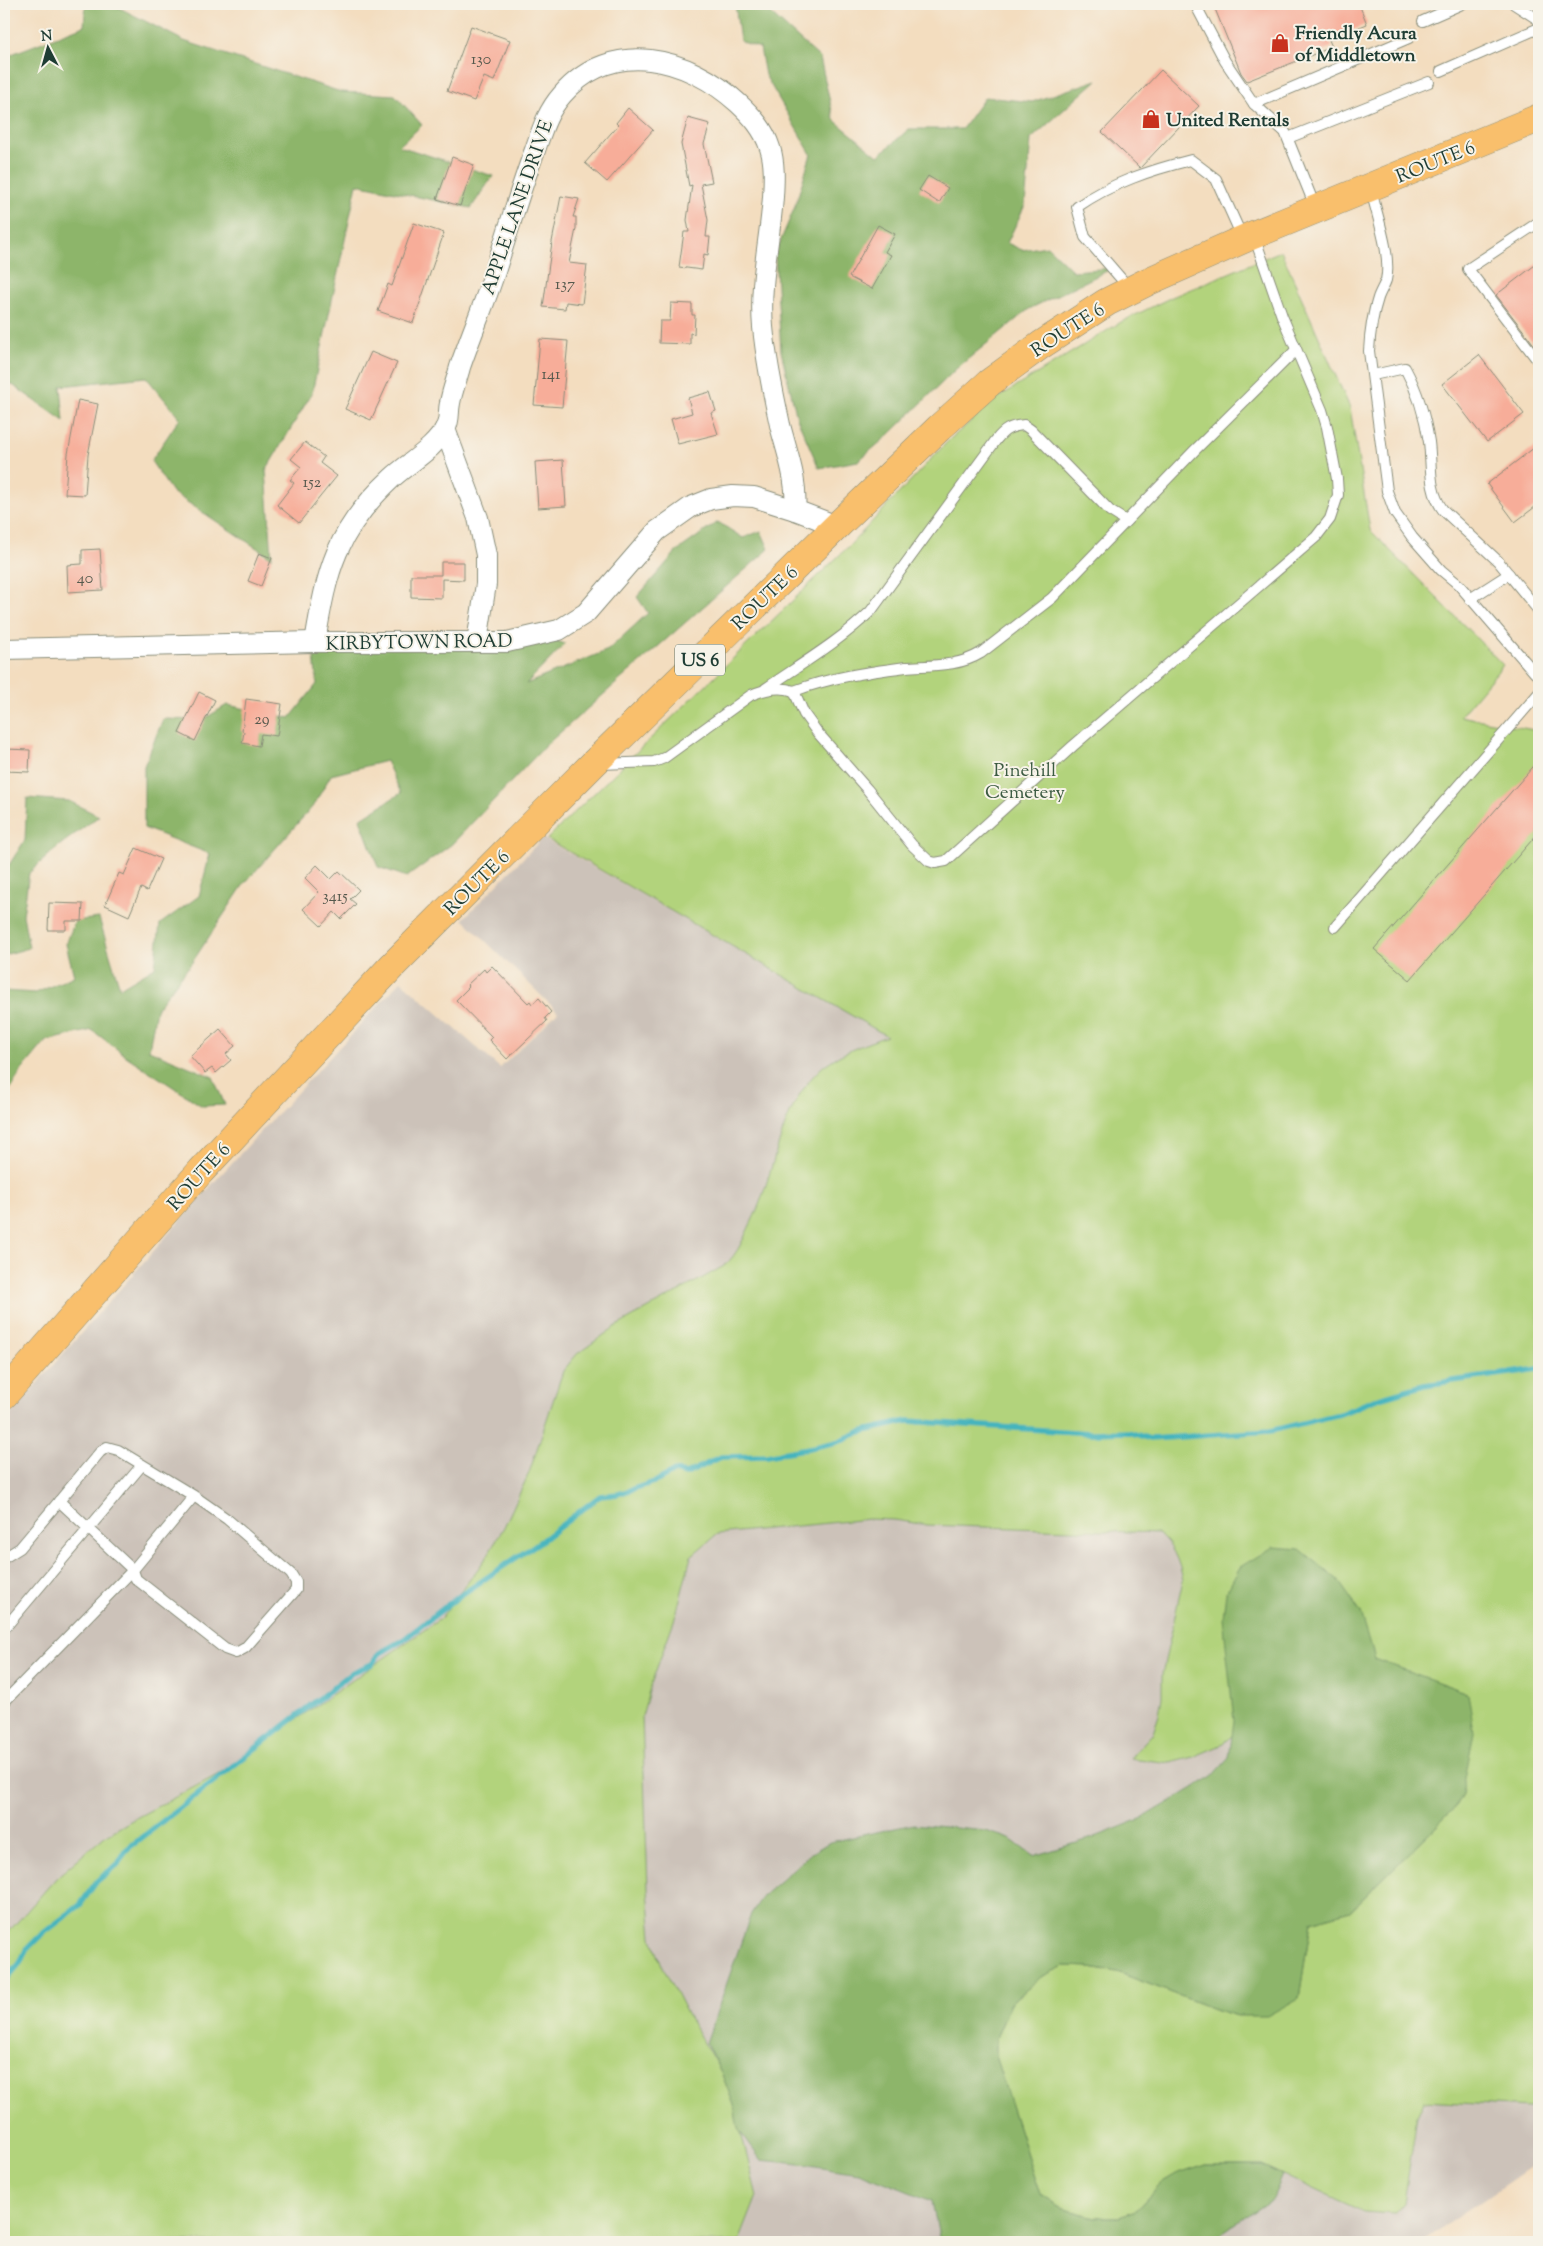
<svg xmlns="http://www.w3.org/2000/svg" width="1543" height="2246" font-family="'Sorts Mill Goudy',serif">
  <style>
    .industrial { fill: #ccc2b9 }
    .green { fill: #b2d37b; stroke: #688858 }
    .forest { fill: #8db56b; stroke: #567950 }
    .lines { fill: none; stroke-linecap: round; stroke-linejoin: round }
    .stream { stroke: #45b4be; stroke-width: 5.5 }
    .building { fill: #f7ad99 }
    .lane-casing { stroke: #898d7a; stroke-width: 12 }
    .street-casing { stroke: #898d7a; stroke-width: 22 }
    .primary-casing { stroke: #898d7a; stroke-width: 29 }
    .lane { stroke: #fff; stroke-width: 10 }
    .street { stroke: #fff; stroke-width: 20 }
    .primary { stroke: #f9bf6c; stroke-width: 28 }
    .labels { text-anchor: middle; stroke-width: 4; stroke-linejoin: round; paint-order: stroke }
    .number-label { font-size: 16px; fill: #55594d }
    .shield { fill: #f7f3e8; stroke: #60746a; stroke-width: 1 }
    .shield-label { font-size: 18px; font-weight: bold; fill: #1f3d34 }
    .poi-label { font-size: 19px; font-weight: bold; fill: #1f3d34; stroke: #f7f3e8; text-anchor: start }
    .street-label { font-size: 19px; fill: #1f3d34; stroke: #f7f3e8 }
    .park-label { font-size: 19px; fill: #3c5b42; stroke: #f7f3e8 }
  </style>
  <rect width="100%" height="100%" fill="#f7f3e8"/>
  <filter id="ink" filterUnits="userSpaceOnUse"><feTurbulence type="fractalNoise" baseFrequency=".02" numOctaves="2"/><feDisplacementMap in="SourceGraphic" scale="10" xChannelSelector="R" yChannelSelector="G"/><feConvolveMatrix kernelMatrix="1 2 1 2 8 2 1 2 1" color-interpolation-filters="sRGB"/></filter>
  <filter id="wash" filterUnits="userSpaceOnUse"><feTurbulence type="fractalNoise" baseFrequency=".0096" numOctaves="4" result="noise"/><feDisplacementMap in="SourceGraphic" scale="20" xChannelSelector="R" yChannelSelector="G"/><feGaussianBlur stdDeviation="1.12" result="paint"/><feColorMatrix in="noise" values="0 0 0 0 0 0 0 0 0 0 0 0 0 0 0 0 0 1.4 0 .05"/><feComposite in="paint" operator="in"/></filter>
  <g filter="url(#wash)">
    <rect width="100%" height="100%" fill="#f3ddbf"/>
    <!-- industrial -->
    <path class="industrial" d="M543,838L883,1033L1064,1183L1539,1008V2161L1422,2242H4V1421L215,1181L401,981L500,1068L558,1012L463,919Z"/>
    <!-- green -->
    <path class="green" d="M1281,251L1350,408L1370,530L1503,665L1460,716L1539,731V2104L1529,2107L1424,2101L1417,2116L1404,2203L1394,2214L1364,2212L1262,2165H1205L1177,2175L1161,2184L1134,2212L1119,2217H1095L1064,2209L1040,2195L996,2059V2038L1011,2003L1041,1977L1064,1966L1091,1967L1117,1972L1217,2010L1238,2016L1299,1998L1311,1922L1350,1911L1453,1810L1462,1794L1468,1693L1362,1655L1296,1687L1219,1746L1193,1757L1170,1763L1130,1758L1153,1733L1159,1715L1162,1697V1674L1183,1580C1179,1561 1173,1545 1158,1533L927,1525L895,1520L869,1519L717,1534L691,1556L676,1615L651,1684L642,1716L648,1890L652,1937L660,1961L688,2016L721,2072L734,2105L757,2196L739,2242H4V1937L58,1876L105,1836L132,1820L217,1775L440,1619L486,1558L504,1527L529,1473L563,1371L577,1354L615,1327L724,1266C738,1254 744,1237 752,1221C776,1172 778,1110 819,1070C834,1055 867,1043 887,1036L547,839L851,544L949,440L999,397L1121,322L1172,297Z"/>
    <!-- forest -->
    <g class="forest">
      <path d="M86,4H112L184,41L341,92L395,95L422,125L399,146L493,176L471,208L357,184L312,393L266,470L272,558L172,492L151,461L180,418L146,377L61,386L64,421L4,379V57L84,26Z"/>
      <path d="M735,4H760L820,58L834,120L878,156L909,129H962L985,97L1032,102L1097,80L1031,139L1025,205L1007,243L1022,250L1047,246L1073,271L1113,268L1029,309L957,368L890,434L858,461L819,468L797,418L781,351L775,254L794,209L811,154L765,75L760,48L740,41Z"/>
      <path d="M718,522L743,538L761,531L769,549L546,745L452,844L407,877L378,867L360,819L401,793L386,761L331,775L313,806L244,884L193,961L156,1009L149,1050L213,1077L225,1105L202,1106L126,1056L92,1030L46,1041L22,1070L4,1099V991L36,993L74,976L66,944L75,921L99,918L120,988L155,967L160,924L199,896L210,854L144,828V766L163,719L202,720L227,705L290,718L317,684L313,647L529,630L565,644L526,684L608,650L648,613L637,597L677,551Z"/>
      <path d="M27,798L69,801L99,816L60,845L29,873L23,915L29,948L4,955V891L7,868L25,840Z"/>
      <path d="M1273,1547L1300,1549L1337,1579L1361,1613L1375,1659L1468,1693L1474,1732L1462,1794L1453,1810L1350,1911L1311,1922L1299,1998L1267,2016H1238L1217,2010L1117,1972L1091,1967L1064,1966L1041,1977L1011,2003L996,2038V2059L1040,2195L1064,2209L1095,2217H1119L1134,2212L1161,2184L1176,2175L1205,2165H1262L1283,2175L1273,2198L1207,2242H940L932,2201L864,2174L809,2165L761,2160L738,2129L734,2105L721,2072L706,2043L751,1914L763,1896L811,1853L830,1842L914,1824L986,1831L1010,1839L1033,1856L1093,1838L1143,1818L1213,1776L1229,1758L1234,1721L1223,1617L1226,1593L1240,1567Z"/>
    </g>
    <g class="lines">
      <!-- stream -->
      <path class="stream" d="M4,1982L20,1963L26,1950L41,1935L80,1905L97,1881L118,1864L126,1850L353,1672L372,1664L380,1653L403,1640L458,1597L541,1541L600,1496L618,1494L657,1481L675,1471L686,1474L721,1457L767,1456L814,1447L837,1442L860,1432L908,1421L1091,1433L1129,1432L1150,1439L1270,1431L1340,1414L1379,1398L1424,1385L1539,1369"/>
    </g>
    <g id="blocks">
      <!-- building -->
      <g class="building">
        <path d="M1213,4H1359L1367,24L1329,40L1332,47L1247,81L1241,73Z"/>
        <path d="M471,26L510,40L494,81L484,77L474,101L447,91Z"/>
        <path d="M1161,70L1199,106L1140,168L1102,132Z"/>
        <path d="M628,108L653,130L607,182L585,163L618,125L616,123Z"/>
        <path d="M688,118L710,124L704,144L712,182L701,184L708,220L706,237H710L708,255L704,254L702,270L679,267L684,232H689L687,220L692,185L689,186L681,144Z"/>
        <path d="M452,157L474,165L460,206L437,199Z"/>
        <path d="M928,176L948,188L939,203L919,190Z"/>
        <path d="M561,196L579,199L573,217H576V229L569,263L587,265L582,304L566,302L565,309L543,307L552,242Z"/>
        <path d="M414,223L444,233L413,323L378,311L388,284L392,286Z"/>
        <path d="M878,225L895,234L885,252L891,255L872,289L849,277Z"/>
        <path d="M1539,262V351L1496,295Z"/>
        <path d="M671,303L692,304V315H695L694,334L690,333V344L659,343L660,321H670Z"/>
        <path d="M540,339L568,341L562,407L534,405Z"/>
        <path d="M371,352L397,363L371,420L345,409Z"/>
        <path d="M1479,355L1524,414L1487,442L1442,384Z"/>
        <path d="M710,392L716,411L711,413L718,434L678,444L671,419L692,413L688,398Z"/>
        <path d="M78,400L98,404L88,455L85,495L65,494L68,454Z"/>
        <path d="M305,442L324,457L320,463L337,476L299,523L277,505L294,483L290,480L301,467L291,459Z"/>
        <path d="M1539,444V504L1515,522L1487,484Z"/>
        <path d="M563,460L566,506L538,508L535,462Z"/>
        <path d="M100,549L103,590L68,592L67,565L82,564V550Z"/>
        <path d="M259,553L272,558L261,586L248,581Z"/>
        <path d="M441,562H464V580L442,579V598L411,597V575H441Z"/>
        <path d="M199,692L215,700L195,741L179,733Z"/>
        <path d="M246,699L282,704L277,736L261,734L259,746L242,743L244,732L242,731Z"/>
        <path d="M6,749L30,750L29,772L5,771Z"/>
        <path d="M1539,760V832L1410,980L1374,949Z"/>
        <path d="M136,848L161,859L147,891L141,888L129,916L105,905L119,873L124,875Z"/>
        <path d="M317,865L331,879L339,871L359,890L350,899L356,904L341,919L334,912L321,926L303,909L319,892L305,878Z"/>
        <path d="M49,903L83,904L82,921H66V930H48Z"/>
        <path d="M492,966L528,1003L530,1001L532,1004L539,998L551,1012L545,1018L547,1021L507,1059L489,1040L492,1037L456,1000L469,987L467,985L484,969L486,972Z"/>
        <path d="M220,1029L235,1046L226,1054L231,1060L216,1073L212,1068L205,1073L190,1056Z"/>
      </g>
    </g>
  </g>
  <g filter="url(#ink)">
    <use href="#blocks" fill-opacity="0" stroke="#898d7a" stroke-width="1"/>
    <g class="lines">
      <!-- lane casing -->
      <g class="lane-casing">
        <g id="lane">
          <path d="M1195,4L1225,61L1254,104L1285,132L1316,209"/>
          <path d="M1514,4L1539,20"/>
          <path d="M1423,21L1462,4"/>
          <path d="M1441,71L1539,28"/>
          <path d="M1254,104L1409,38"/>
          <path d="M1288,138L1429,82"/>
          <path d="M1371,189C1376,214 1392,255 1386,280C1384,286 1380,292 1378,298C1372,316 1370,332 1369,351L1387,491L1395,513L1412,537L1441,570L1459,585L1535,673L1539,674"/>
          <path d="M1539,222L1468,269L1539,362"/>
          <path d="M1130,289L1085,237L1077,207C1111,183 1151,170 1191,160L1216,179L1243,239"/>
          <path d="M1373,375L1405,368C1418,392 1425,416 1429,442C1432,466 1428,490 1443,510L1498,561L1539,611"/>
          <path d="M1470,599L1509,574"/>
          <path d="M765,689C801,664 839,642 871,611L996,440C1004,430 1010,426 1024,425L1031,430L1110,511L1126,521"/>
          <path d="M794,691C831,677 868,672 906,667C932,665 958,667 981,653L1052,598L1195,450L1296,350"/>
          <path d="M601,764L654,762L664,758L751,695C765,689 780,686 794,691L804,714L817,732L867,789L912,845L929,861L935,863L946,861L1073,746L1316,537L1330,519L1338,495L1337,479L1327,427L1322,410L1282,316L1254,236"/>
          <path d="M1335,927L1539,693"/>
          <path d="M4,1558L20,1548L100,1452L107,1447L118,1450L194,1496L227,1519L291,1574L296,1582V1590L245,1648L236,1653L225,1649L136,1579L133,1570L194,1496"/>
          <path d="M4,1629L142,1465"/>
          <path d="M4,1702L133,1570L59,1501"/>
        </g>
      </g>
      <!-- street casing -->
      <g class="street-casing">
        <g id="street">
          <path d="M445,429L478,518L486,555V584L477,642"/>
          <path d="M315,642C327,569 336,530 392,478C409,462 435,449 446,427C450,419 448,412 450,403C452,391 457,379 460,367C472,332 487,298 498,262C510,225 521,187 535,150C542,130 547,112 562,95C612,37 688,57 738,103C752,116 764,129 770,148C775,163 774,181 773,197C770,240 759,284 763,327C766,359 773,393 780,425C787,453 798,481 795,510"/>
          <path d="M4,649L315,642H507L559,630L586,613L657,531L691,507L711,499L733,496L754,497L795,510L837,526"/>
        </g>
      </g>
      <!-- primary casing -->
      <g class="primary-casing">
        <path id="primary" d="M4,1395L201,1171L393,965L593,764L837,526L939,428L989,383L1041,345L1107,302L1149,281L1253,235L1539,118"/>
      </g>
      <!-- lane -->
      <use href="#lane" class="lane"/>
      <!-- street -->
      <use href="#street" class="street"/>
      <!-- primary -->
      <use href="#primary" class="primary"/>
    </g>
  </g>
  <!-- icons -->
  <defs>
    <g id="shop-bare" transform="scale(1.5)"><path d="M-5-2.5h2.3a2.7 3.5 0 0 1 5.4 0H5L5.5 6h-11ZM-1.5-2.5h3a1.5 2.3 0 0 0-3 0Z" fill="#c8321e" stroke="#f7f3e8" stroke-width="2.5" paint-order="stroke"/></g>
  </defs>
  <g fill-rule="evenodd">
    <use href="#shop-bare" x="1280" y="43"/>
    <use href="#shop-bare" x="1151" y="119"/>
  </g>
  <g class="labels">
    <!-- number labels -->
    <g class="number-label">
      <text x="481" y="64">130</text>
      <text x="565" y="289">137</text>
      <text x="551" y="379">141</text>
      <text x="312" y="487">152</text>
      <text x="85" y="583">40</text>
      <text x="262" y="724">29</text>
      <text x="335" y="901">3415</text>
    </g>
    <!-- shield labels -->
    <rect class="shield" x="675" y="644.5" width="50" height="31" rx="4"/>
    <g class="shield-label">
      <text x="700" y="666">US 6</text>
    </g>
    <!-- poi labels -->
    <g class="poi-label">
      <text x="1295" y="39">Friendly Acura<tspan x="1295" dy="22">of Middletown</tspan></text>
      <text x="1166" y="126">United Rentals</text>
    </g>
    <!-- street labels -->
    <g class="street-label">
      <text transform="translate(1435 161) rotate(-22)" y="7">ROUTE 6</text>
      <text transform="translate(516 207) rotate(-71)" y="7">APPLE LANE DRIVE</text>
      <text transform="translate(1067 329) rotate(-33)" y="7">ROUTE 6</text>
      <text transform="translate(764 597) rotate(-44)" y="7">ROUTE 6</text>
      <text transform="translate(419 641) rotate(-1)" y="7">KIRBYTOWN ROAD</text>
      <text transform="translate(476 882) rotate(-45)" y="7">ROUTE 6</text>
      <text transform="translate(198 1176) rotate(-48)" y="7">ROUTE 6</text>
    </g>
    <!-- park labels -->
    <g class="park-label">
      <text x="1025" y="776">Pinehill<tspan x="1025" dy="22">Cemetery</tspan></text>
    </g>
  </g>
  <!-- margin -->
  <rect width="1543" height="2246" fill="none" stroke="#f7f3e8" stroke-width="20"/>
  <!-- north arrow -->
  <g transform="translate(48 48) rotate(354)" stroke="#f7f3e8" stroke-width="4" paint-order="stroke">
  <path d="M0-4L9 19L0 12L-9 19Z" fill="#1f3d34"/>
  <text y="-8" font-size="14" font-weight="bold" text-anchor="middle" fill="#1f3d34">N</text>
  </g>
</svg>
